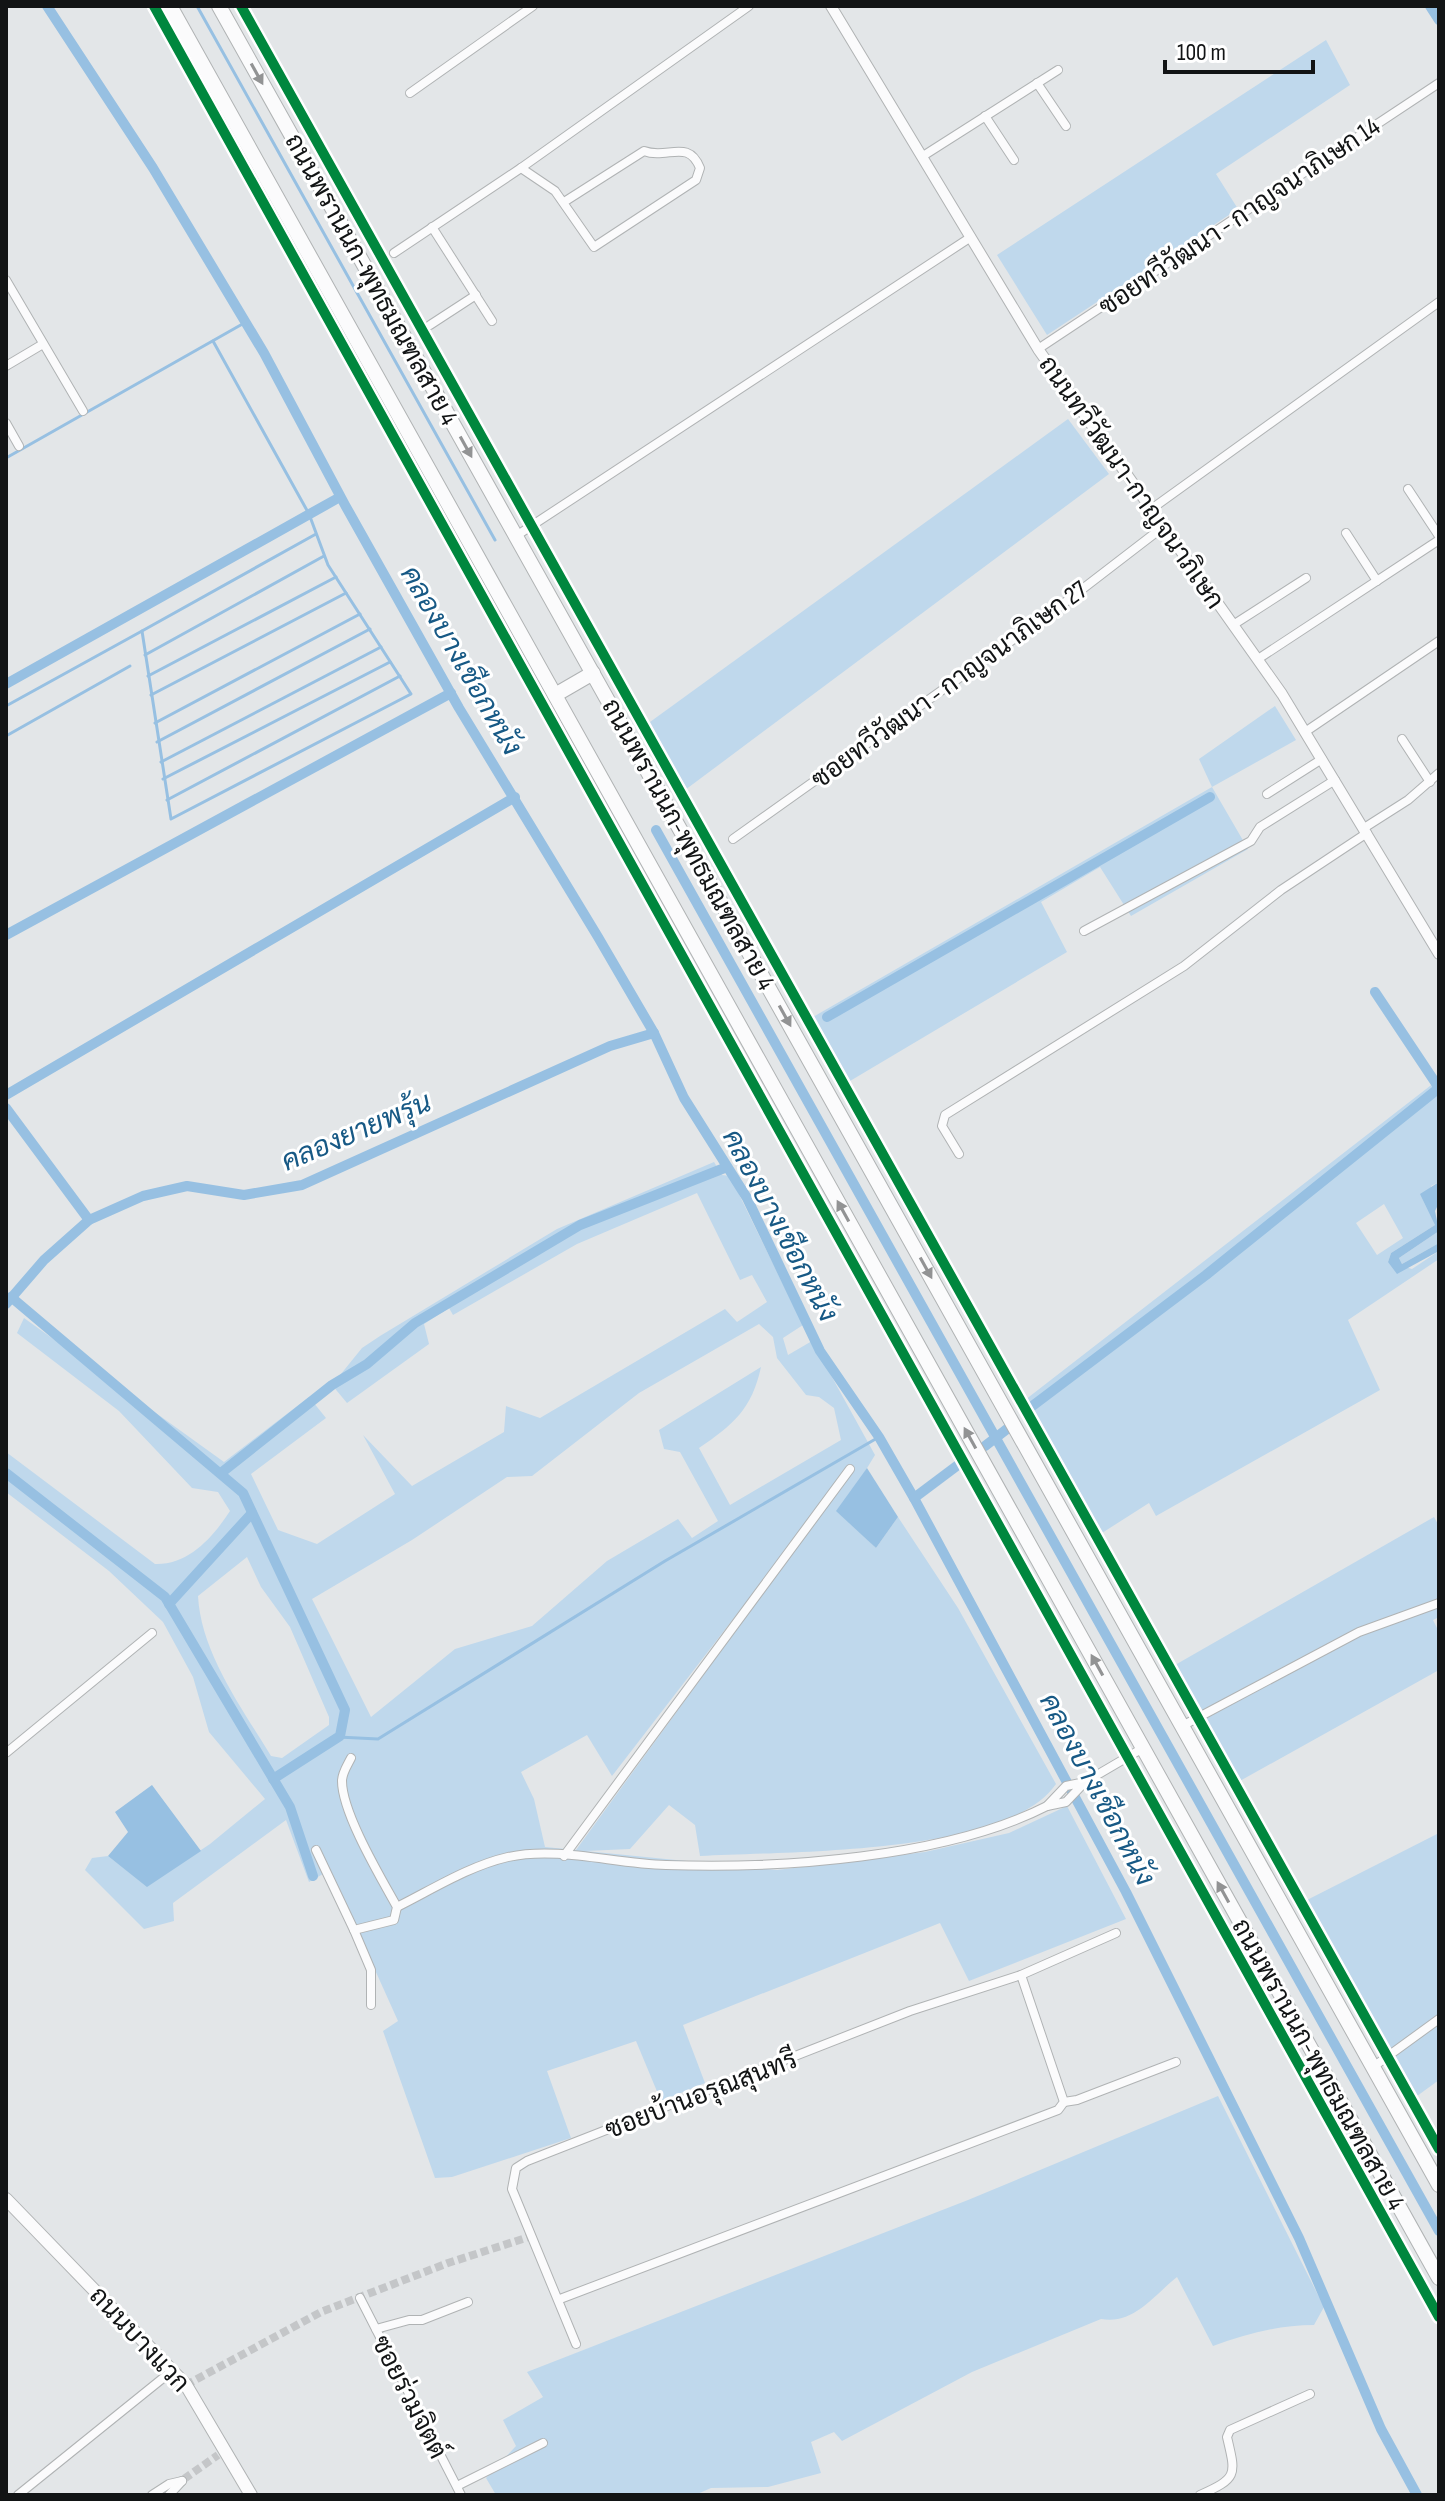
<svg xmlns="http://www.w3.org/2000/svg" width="1445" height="2501" font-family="'Sofia Sans Condensed',Sarabun,sans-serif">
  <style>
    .green { fill: #bfd8ec; fill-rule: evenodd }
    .water { fill: #97c0e2 }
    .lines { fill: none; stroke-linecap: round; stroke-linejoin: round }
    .stream { stroke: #97c0e2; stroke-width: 3 }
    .canal { stroke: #97c0e2; stroke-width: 10 }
    .minor-tunnel { stroke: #c4c6c8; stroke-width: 8; stroke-dasharray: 8 4; stroke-linecap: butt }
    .minor-casing { stroke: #b0b3b4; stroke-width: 10 }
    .tertiary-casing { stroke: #b0b3b4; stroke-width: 12 }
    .secondary-casing { stroke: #b0b3b4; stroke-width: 14 }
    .primary-casing { stroke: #b0b3b4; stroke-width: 16 }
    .minor { stroke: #fbfbfc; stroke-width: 8 }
    .tertiary { stroke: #fbfbfc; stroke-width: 10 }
    .secondary { stroke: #fbfbfc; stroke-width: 12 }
    .primary { stroke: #fbfbfc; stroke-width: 14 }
    .cycleway-casing { stroke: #fff; stroke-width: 15 }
    .cycleway { stroke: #00873e; stroke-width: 10 }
    .oneway { fill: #929394 }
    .labels { text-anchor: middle; stroke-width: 6; stroke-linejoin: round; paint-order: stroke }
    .street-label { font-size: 26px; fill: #121415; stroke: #fff }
    .water-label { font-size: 28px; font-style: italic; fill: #175985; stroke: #fff }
  </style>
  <rect width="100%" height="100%" fill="#e3e6e8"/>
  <!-- green -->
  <g class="green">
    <path d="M1326,40L1350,85L1216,174L1238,209L1047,335L997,255Z"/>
    <path d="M1068,419L1109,474L685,790L650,722Z"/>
    <path d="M1275,706L1296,740L1212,787L1248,849L1131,916L1100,867L1041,902L1067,952L850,1081L813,1017L1212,787L1199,759Z"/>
    <path d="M1439,1079V1182L1431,1186L1435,1225L1391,1253L1388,1262L1412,1269L1439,1251V1259L1348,1320L1380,1390L1156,1516L1149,1503L1102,1533L1025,1400ZM1384,1204L1403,1238L1377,1255L1356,1223Z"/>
    <path d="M714,1162L722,1175L730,1176L803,1325L783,1338L788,1355L812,1341L875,1455L850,1496L837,1510L876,1548L898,1517L958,1608L1056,1784C1007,1856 783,1851 700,1856L695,1825L669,1805L630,1849L585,1851L777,1870L925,1852L1009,1833L1067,1806L1126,1919L969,1981L940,1923L683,2025L705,2083L661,2101L636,2041L547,2071L571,2138L452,2177L435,2178L383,2031L398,2021L330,1870L309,1882L286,1820L173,1903L174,1921L144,1929L85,1870L92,1858L108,1856L147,1886L210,1844L265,1799L209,1732L193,1677L163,1622L109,1571L6,1492V1452L155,1564C189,1565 213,1537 230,1511L218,1492L192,1488L119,1411L17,1333L24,1318L224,1462L309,1397L326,1418L251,1474L278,1530L317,1544L395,1494L363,1435L412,1486L504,1432L506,1406L540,1418L725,1309L737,1322L767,1302L752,1275L740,1280L697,1193L577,1244L453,1315L449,1308L424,1324L429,1344L347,1403L332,1385L362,1348L380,1336L557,1229ZM759,1324L773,1337L777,1358L806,1395L819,1397L834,1408L841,1440L730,1505L699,1448C733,1425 752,1409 761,1367L659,1430L664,1449L680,1452L718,1521L692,1538L678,1519L607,1561L532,1626L455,1649L371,1717L312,1599L412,1540L507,1477L532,1476L639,1393ZM812,1526L576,1850L545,1847L534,1799L521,1772L587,1735L612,1776L774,1566ZM247,1557L261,1587L290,1627L329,1717V1725L282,1758L271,1756C242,1708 201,1653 198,1596Z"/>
    <path d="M1439,1231V1243L1402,1264L1399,1258Z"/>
    <path d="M1434,1517L1439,1526V1617L1433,1620L1439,1632V1670L1238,1782L1175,1665Z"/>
    <path d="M1439,1833V2080L1417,2096L1305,1901Z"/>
    <path d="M1218,2096L1324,2307L1314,2325C1278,2325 1246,2334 1213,2346L1177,2277C1154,2295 1134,2325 1101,2319L972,2372L842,2441L834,2432L811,2442L821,2473L768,2487L711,2488L695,2495H496L486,2478L516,2446L503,2420L543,2397L527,2372L968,2200Z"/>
  </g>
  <!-- water -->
  <g class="water">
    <path d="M1439,1182V1203L1435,1211L1439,1231L1399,1258L1402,1264L1439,1243V1251L1397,1274L1388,1262L1391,1253L1435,1225L1420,1194Z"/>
    <path d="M867,1468L898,1517L876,1548L836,1511Z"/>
    <path d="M152,1785L201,1851L147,1887L108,1856L128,1832L115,1812Z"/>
  </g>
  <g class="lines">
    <!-- stream -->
    <g class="stream">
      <path d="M197,6L495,540"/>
      <path d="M213,341L309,514L328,565L411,694L171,819L142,631L316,534"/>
      <path d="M6,458L246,322"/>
      <path d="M145,655L324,556"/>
      <path d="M148,676L336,577"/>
      <path d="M151,695L346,593"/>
      <path d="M6,706L142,631"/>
      <path d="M155,723L360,614"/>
      <path d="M6,736L130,666"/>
      <path d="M157,742L370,629"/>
      <path d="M161,762L381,647"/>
      <path d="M163,779L390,662"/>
      <path d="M167,800L400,676"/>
      <path d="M338,1737L378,1739L665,1561L879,1437"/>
    </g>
    <!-- canal -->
    <g class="canal">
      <path d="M47,6L153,168L264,353L345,505L459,708L598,937L654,1033L684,1098L747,1198L820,1351L879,1437L914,1498L1126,1892L1299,2238L1381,2429L1417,2495"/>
      <path d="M1430,6L1439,20"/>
      <path d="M6,684L340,497"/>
      <path d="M656,830L1439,2231"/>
      <path d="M6,935L451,693"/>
      <path d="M1375,992L1439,1088"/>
      <path d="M827,1017L1210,797"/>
      <path d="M6,1095L515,797"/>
      <path d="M6,1108L89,1220"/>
      <path d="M11,1297L243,1493L345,1710L340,1736L273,1779"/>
      <path d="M6,1304L44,1260L89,1220L143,1196L187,1186L244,1195L302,1185L610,1046L654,1033"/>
      <path d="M1031,1407L1206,1275L1439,1088"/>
      <path d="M985,1446L1007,1429"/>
      <path d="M6,1473L165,1597L290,1807L313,1876"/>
      <path d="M221,1473L332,1385L367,1364L415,1323L580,1225L727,1167"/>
      <path d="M914,1498L958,1465"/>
      <path d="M169,1604L252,1513"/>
    </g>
    <!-- minor-tunnel -->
    <g class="minor-tunnel">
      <path d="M186,2385L321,2312L448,2263L532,2236"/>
      <path d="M184,2479L218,2455"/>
    </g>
    <!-- minor casing -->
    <g class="minor-casing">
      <g id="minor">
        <path d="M1037,83L1066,126"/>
        <path d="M410,93L533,6"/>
        <path d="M985,116L1014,160"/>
        <path d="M923,156L1058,70"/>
        <path d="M521,168L555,191L594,247L696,180L700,168C688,138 667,160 644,151L564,202"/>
        <path d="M432,227L492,321"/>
        <path d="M394,253L521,168L749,6"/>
        <path d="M6,280L83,411"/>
        <path d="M430,325L476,295"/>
        <path d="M1038,349L1439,83"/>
        <path d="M6,366L43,344"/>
        <path d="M6,423L19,446"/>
        <path d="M1408,489L1439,536"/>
        <path d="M1150,510L1439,302"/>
        <path d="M1346,533L1377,581"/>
        <path d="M516,536L971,237"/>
        <path d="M1233,625L1306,578"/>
        <path d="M1258,659L1439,540"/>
        <path d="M1305,732L1439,641"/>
        <path d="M1402,739L1430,782"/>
        <path d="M1267,794L1322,759"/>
        <path d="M1364,828L1408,800L1439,773"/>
        <path d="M733,839L1059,607L1163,527"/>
        <path d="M1084,931L1251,841L1260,827L1335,780"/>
        <path d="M959,1154L942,1126L945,1115L1184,966L1281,890L1367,833"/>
        <path d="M1182,1726L1359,1632L1439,1603"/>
        <path d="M6,1753L152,1633"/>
        <path d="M1085,1782L1066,1786L1047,1806L1066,1802L1085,1782L1143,1748"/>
        <path d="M316,1850L354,1930L394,1920L397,1907C381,1878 342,1813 342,1781C342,1773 347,1766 351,1758"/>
        <path d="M564,1856L850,1469"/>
        <path d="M397,1907C433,1889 469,1866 508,1857C559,1846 614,1864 666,1865C780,1869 945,1858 1047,1806"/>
        <path d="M354,1930L371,1970V2005"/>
        <path d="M1373,2067L1439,2019"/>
        <path d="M1064,2102L1077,2100L1176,2062"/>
        <path d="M360,2298L461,2495"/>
        <path d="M560,2299L1058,2110L1064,2102L1021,1975"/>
        <path d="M376,2329L409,2320H422L468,2302"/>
        <path d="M576,2344L512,2189L516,2168L527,2161L910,2011L1021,1975L1116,1933"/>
        <path d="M457,2486L543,2443"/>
        <path d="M18,2495L173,2370"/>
        <path d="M152,2495L169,2484L182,2481"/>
        <path d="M169,2495L182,2481"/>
        <path d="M1200,2495C1238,2478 1236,2475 1227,2437L1230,2430L1310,2394"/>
      </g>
    </g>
    <!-- tertiary casing -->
    <g class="tertiary-casing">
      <path id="tertiary" d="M831,6L1038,349L1282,694L1439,954"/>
    </g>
    <!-- secondary casing -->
    <g class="secondary-casing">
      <path id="secondary" d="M6,2199L186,2385L251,2495"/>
    </g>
    <!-- primary casing -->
    <g class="primary-casing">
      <g id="primary">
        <path d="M170,6L1439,2278"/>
        <path d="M219,6L1439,2185"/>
        <path d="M555,695L593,673"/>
      </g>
    </g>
    <!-- minor -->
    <use href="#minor" class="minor"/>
    <!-- tertiary -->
    <use href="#tertiary" class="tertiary"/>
    <!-- secondary -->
    <use href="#secondary" class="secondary"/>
    <!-- primary -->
    <use href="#primary" class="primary"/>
    <!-- cycleway casing -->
    <g class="cycleway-casing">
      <g id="cycleway">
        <path d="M154,6L1439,2317"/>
        <path d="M241,6L1439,2149"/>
      </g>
    </g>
    <!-- cycleway -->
    <use href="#cycleway" class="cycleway"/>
  </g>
  <!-- one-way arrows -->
  <defs><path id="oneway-solid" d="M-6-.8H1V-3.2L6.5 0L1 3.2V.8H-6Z" transform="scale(2)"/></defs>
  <g class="oneway">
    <use href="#oneway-solid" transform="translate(257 74) rotate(61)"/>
    <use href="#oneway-solid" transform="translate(466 447) rotate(61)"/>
    <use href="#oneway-solid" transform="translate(785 1016) rotate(61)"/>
    <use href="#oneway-solid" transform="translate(843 1211) rotate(-119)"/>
    <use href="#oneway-solid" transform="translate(926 1268) rotate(61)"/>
    <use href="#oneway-solid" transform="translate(970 1438) rotate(-119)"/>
    <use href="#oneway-solid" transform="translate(1097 1665) rotate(-119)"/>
    <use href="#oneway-solid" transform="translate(1223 1892) rotate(-119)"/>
  </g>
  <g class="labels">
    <!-- street labels -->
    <g class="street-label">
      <text transform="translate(1239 216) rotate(-34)" y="9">ซอยทวีวัฒนา - กาญจนาภิเษก 14</text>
      <text transform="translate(372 279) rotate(61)" y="9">ถนนพรานนก-พุทธมณฑลสาย 4</text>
      <text transform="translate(1132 482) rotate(55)" y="9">ถนนทวีวัฒนา-กาญจนาภิเษก</text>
      <text transform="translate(949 684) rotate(-36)" y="9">ซอยทวีวัฒนา - กาญจนาภิเษก 27</text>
      <text transform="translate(689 844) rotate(61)" y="9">ถนนพรานนก-พุทธมณฑลสาย 4</text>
      <text transform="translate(1319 2064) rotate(61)" y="9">ถนนพรานนก-พุทธมณฑลสาย 4</text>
      <text transform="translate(701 2094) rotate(-21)" y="9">ซอยบ้านอรุณสุนทรี</text>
      <text transform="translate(140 2339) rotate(47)" y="9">ถนนบางแวก</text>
      <text transform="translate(410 2397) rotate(63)" y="9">ซอยร่วมจิตต์</text>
    </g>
    <!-- water labels -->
    <g class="water-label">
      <text transform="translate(462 660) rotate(60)" y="10">คลองบางเชือกหนัง</text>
      <text transform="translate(356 1131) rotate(-23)" y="10">คลองยายพรุ้น</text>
      <text transform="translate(781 1225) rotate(62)" y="10">คลองบางเชือกหนัง</text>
      <text transform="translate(1098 1789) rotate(62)" y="10">คลองบางเชือกหนัง</text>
    </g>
  </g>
  <!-- border -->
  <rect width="1445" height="2501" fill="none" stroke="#121415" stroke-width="16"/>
  <!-- scale -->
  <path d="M1165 60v12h148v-12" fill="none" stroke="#121415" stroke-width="4"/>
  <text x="1177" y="60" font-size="24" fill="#121415" stroke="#ffffff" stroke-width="6" paint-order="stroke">100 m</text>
</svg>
